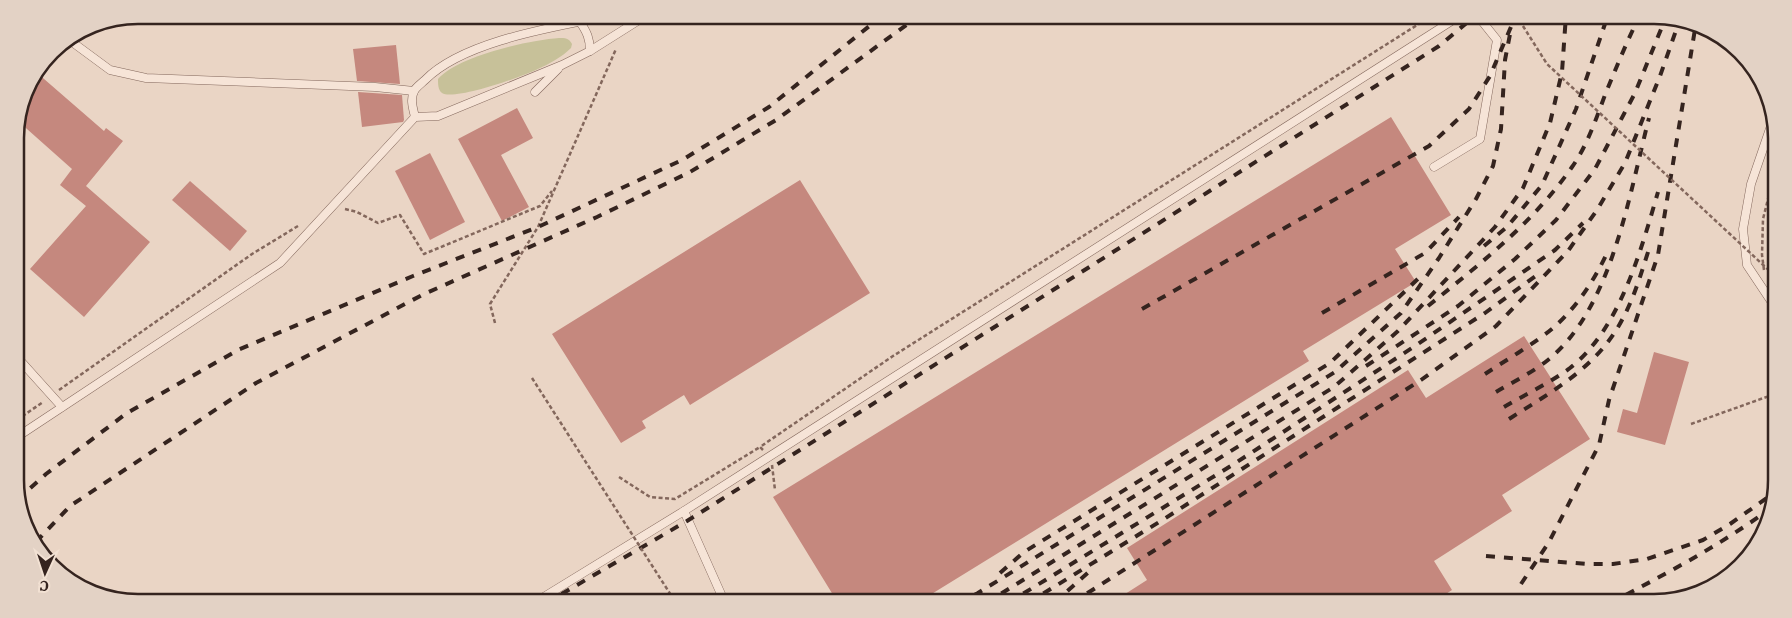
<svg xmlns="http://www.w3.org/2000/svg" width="1792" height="618" font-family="'IBM Plex Serif',serif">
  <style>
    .green { fill: #c7c199 }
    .building { fill: #c5887e }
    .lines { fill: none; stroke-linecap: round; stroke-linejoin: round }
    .lane-casing { stroke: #83675c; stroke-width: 9 }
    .path { stroke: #83675c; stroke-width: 2.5; stroke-dasharray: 4 2.5; stroke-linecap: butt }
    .lane { stroke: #f6e4d7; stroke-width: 8 }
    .rail { stroke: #35241f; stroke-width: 4; stroke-dasharray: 9 9; stroke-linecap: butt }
    .path-bridge { stroke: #83675c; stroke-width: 2.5; stroke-dasharray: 4 2.5; stroke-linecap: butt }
    .rim { fill: none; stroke: #35241f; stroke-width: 2.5 }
  </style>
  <rect width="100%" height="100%" fill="#ead5c5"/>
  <!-- green -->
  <path class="green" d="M559,38C565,38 569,38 572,44L571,48C562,57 549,64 538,69C524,76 454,101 442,93C438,90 438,84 438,79C458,56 529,40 559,38Z"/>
  <!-- building -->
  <g class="building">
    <path d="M396,45L400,84L357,81L353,49Z"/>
    <path d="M36,72L104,131L106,128L123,141L86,186L150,242L84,317L30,269L86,206L60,185L72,169L18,121L28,83Z"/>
    <path d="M358,92L402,95L404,120L403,122L362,127Z"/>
    <path d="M517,108L533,138L501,155L529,207L502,221L458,139Z"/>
    <path d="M1391,117L1451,215L1395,249L1416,282L1303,351L1309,361L917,603H838L773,497Z"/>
    <path d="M430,153L465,222L430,240L395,171Z"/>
    <path d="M800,180L870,293L690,405L684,395L642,421L646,428L621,443L552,334Z"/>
    <path d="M190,181L247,231L230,251L172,200Z"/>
    <path d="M1524,336L1590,439L1502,495L1512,511L1434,561L1452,590L1432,603H1380L1374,594L1361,603H1111L1147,580L1127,548L1408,370L1426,398Z"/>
    <path d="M1654,352L1689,362L1665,445L1617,432L1623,409L1637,413Z"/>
  </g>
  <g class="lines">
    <!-- lane casing -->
    <g class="lane-casing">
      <g id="lane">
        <path d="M580,22C587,32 590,39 590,51"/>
        <path d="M68,39L110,70L146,78L375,87L414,91"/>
        <path d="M535,92L558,69"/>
        <path d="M415,117C413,108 410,100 414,91C416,87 422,83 425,80C464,40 560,26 614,15"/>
        <path d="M1434,167L1480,139L1497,40L1477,15"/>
        <path d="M1773,304L1747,265L1743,229L1751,184L1774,117"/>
        <path d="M17,357L62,407"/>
        <path d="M17,437L280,263L415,117L438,116L562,65L590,51L647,15"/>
        <path d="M684,511L725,603"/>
        <path d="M534,603L684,511L1461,15"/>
      </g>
    </g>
    <!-- path -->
    <g class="path">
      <path d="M345,209L357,212L378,223L400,215L424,254L540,206L552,191"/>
      <path d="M1764,270L1762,255L1763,219L1775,171"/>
      <path d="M495,323L490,304L538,227L616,49"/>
      <path d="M59,390L252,254L298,226"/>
      <path d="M17,420L43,402"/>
      <path d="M1691,424L1772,395"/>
      <path d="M763,450L760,447L893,356L1433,15"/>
      <path d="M772,465L775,490"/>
      <path d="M619,477L650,497L675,499L760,447"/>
    </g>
    <!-- lane -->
    <use href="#lane" class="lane"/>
    <!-- rail -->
    <g class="rail">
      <path d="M1484,246L1507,227L1542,185L1576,109L1608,15"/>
      <path d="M1428,306C1480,264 1534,222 1572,167C1587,146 1596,119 1605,95C1616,68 1627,41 1640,15"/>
      <path d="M1142,309L1429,146L1469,109L1490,76L1516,15"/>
      <path d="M1322,313L1425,253L1459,217"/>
      <path d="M1366,366L1458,306L1515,259L1556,220L1595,169L1635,93L1666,17"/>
      <path d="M1485,374C1506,360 1534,344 1553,328C1576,308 1594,281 1607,253"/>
      <path d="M1496,392C1513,382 1533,372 1548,360C1612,308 1629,195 1649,118"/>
      <path d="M1504,407C1526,394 1550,383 1570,368C1620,329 1641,250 1658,192"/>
      <path d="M1509,419C1553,391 1599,366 1623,318C1635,296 1642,270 1650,246"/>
      <path d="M17,500L46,474L127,413L238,350L413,276L538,227L682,160L769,107L883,15"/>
      <path d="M36,542L70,506L256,383L422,295L597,217L690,172L776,120L920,15"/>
      <path d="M1486,556L1587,564H1613L1647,559L1703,540L1730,524L1771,495"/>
      <path d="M1000,573L1024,552L1330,363L1423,274"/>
      <path d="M1521,584L1549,542L1599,445L1609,400L1658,255L1696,23"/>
      <path d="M546,603L687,521L773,467L1439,46L1476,15"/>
      <path d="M958,603L978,593L1335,372L1401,313L1439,258L1476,199L1493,166L1501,129L1505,60L1511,29"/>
      <path d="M986,603L1334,387L1398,331L1495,227L1523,188L1550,123L1562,72L1566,15"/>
      <path d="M1008,603L1234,464L1415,346L1555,250L1583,223"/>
      <path d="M1028,603L1164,519L1485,313L1541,272"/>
      <path d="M1054,603L1091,570"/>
      <path d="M1072,603L1421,380L1496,326L1568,251L1597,210L1625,163L1660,76L1680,19"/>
      <path d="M1610,603C1666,574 1719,546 1771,508"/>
    </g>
    <!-- path-bridge -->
    <g class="path-bridge">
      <path d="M1516,15L1547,64L1774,275"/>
      <path d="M532,378L676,603"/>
    </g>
  </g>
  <!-- crop -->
  <path d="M0 0H1792V618H0ZM138 24H1654A114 114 0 0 1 1768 138V480A114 114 0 0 1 1654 594H138A114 114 0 0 1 24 480V138A114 114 0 0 1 138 24Z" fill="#e3d2c5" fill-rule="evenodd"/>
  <path class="rim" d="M138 24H1654A114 114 0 0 1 1768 138V480A114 114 0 0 1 1654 594H138A114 114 0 0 1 24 480V138A114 114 0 0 1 138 24Z"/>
  <!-- north arrow -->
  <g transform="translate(45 573) rotate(183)" stroke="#f2e1d3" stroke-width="4" paint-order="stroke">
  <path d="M0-4L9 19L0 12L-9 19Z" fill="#35241f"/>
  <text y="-8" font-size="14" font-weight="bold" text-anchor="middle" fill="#35241f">С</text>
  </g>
</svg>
